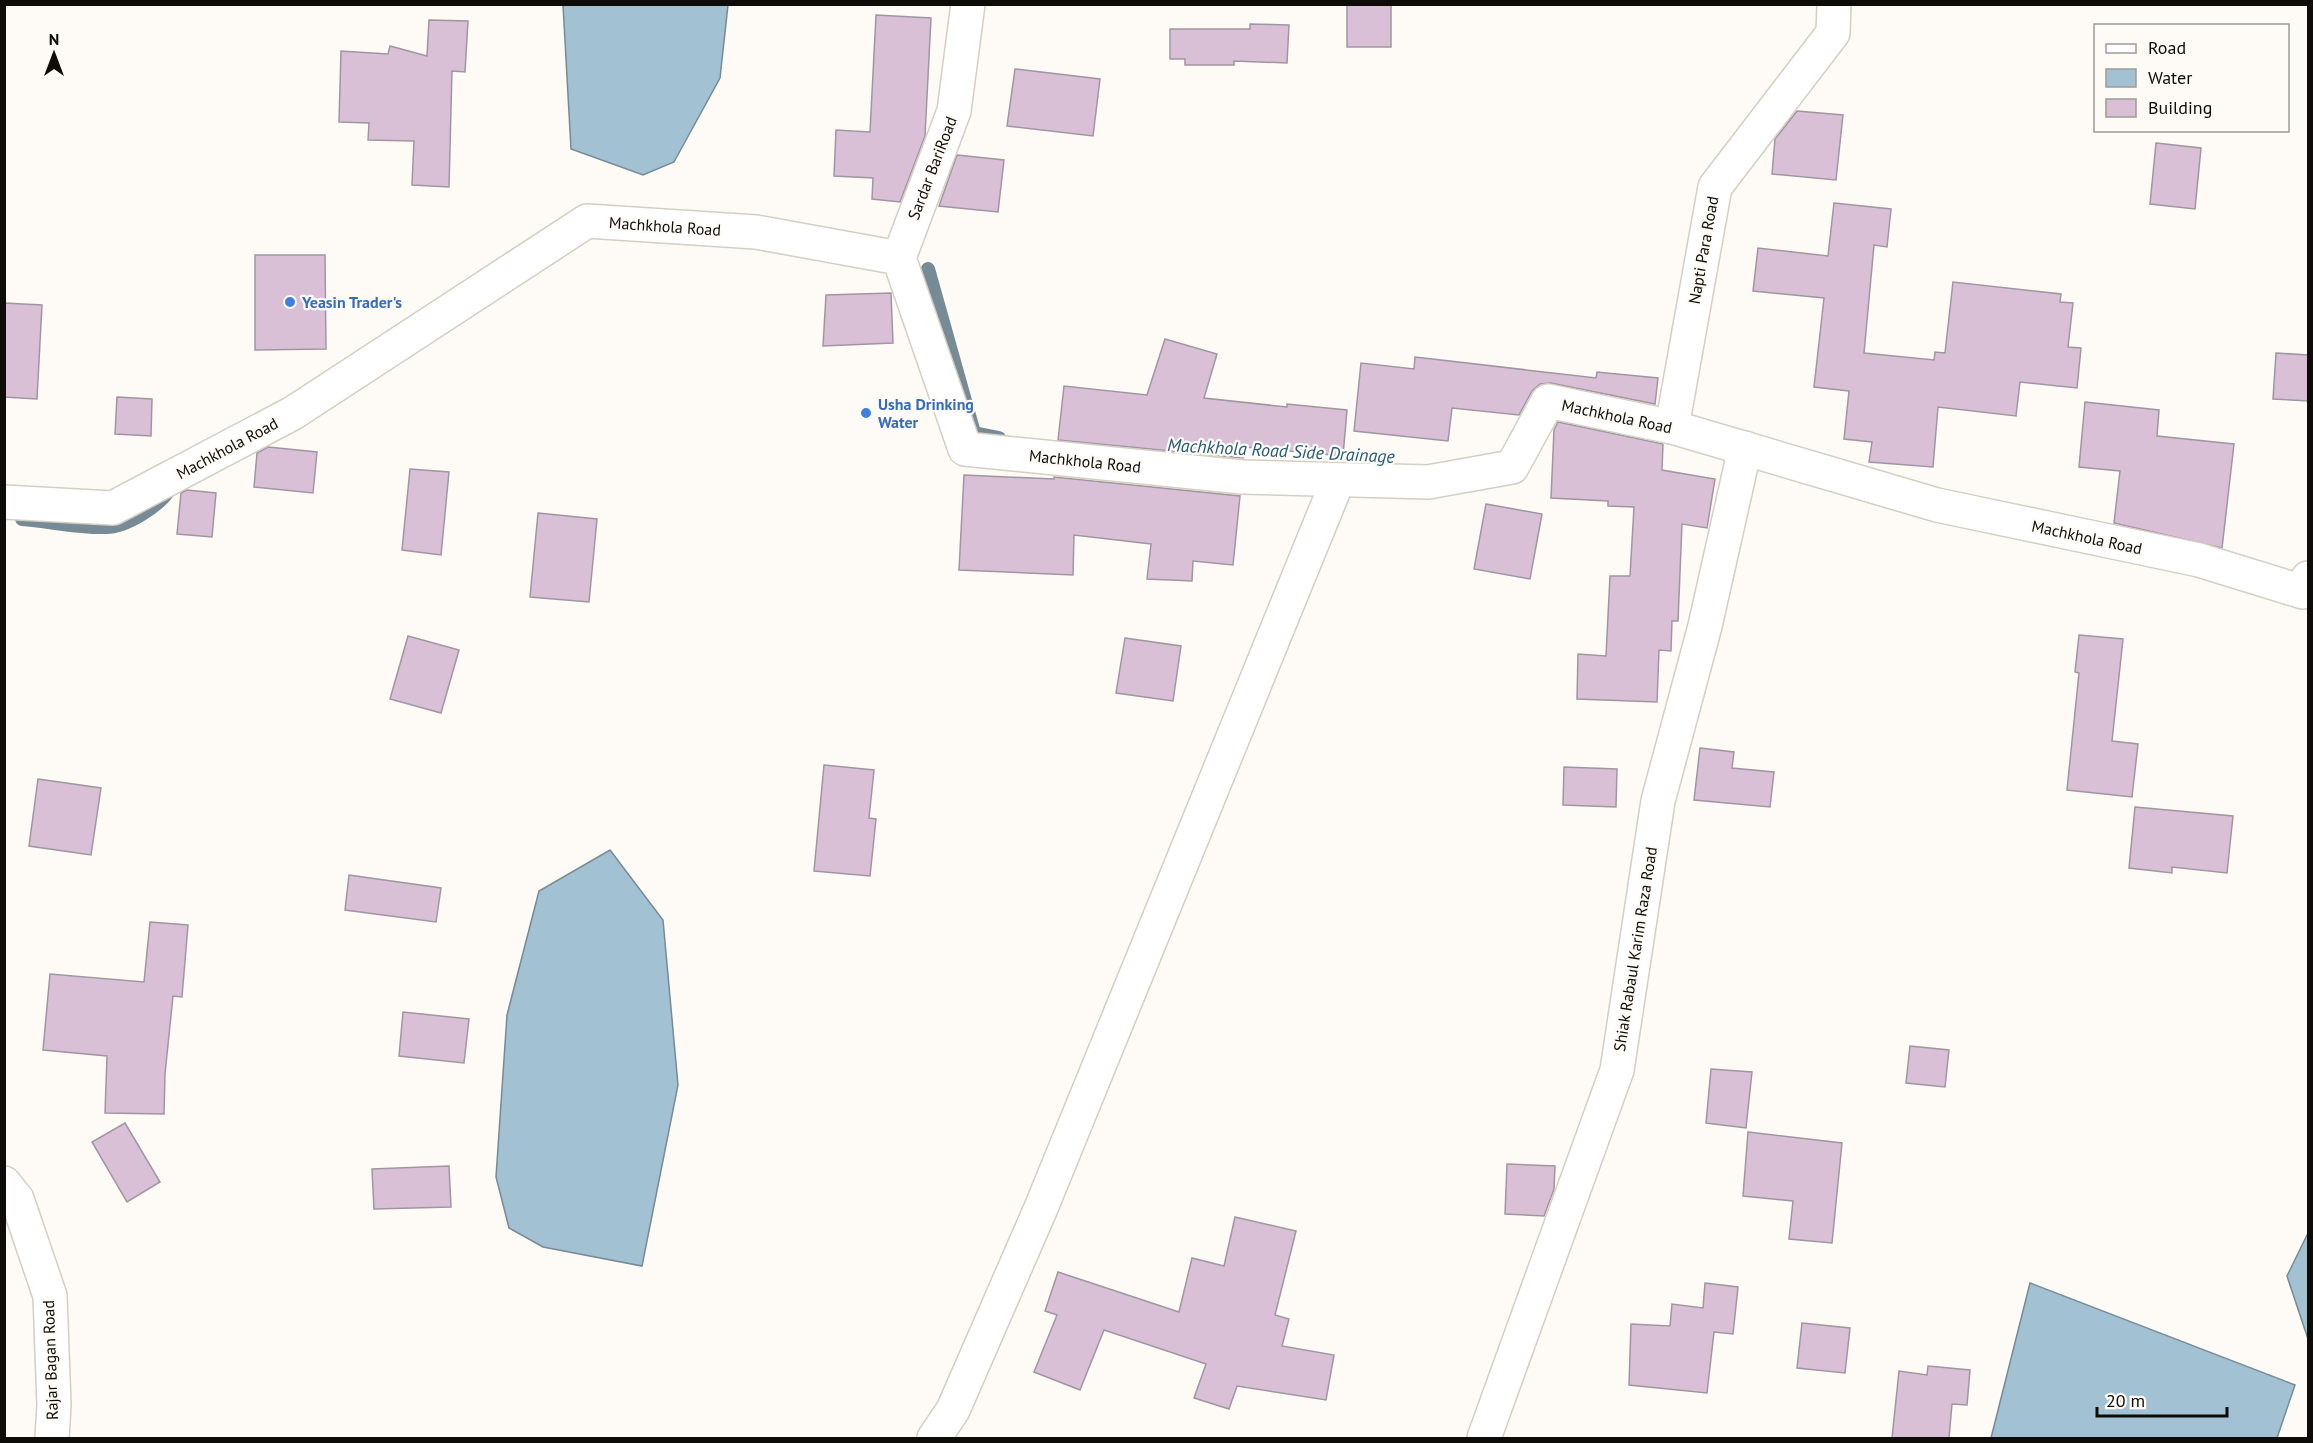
<svg xmlns="http://www.w3.org/2000/svg" width="2313" height="1443" font-family="'PT Sans',sans-serif">
  <style>
    .water { fill: #a2c1d2; stroke: #768b95; stroke-width: 1.5 }
    .lines { fill: none; stroke-linecap: round; stroke-linejoin: round }
    .stream { stroke: #768b95; stroke-width: 14 }
    .building { fill: #d9c0d7; stroke: #a096a0; stroke-width: 1.5 }
    .street-casing { stroke: #d5cec2; stroke-width: 36 }
    .secondary-casing { stroke: #d5cec2; stroke-width: 36 }
    .street { stroke: #fff; stroke-width: 33 }
    .secondary { stroke: #fff; stroke-width: 33 }
    .shop-dot { fill: #3f7fe0; stroke: #fefbf6; stroke-width: 2 }
    .labels { text-anchor: middle; stroke-width: 4.5; stroke-linejoin: round; paint-order: stroke }
    .street-label { font-size: 16px; fill: #0e0c08; stroke: #fefbf6 }
    .shop-label { font-size: 16px; font-weight: bold; fill: #366cbe; stroke: #fefbf6; text-anchor: start }
    .water-label { font-size: 18px; font-style: italic; fill: #245b75; stroke: #fefbf6 }
  </style>
  <rect width="100%" height="100%" fill="#fefbf6"/>
  <!-- water -->
  <g class="water">
    <path d="M563,5H728L720,78L674,162L643,175L571,149Z"/>
    <path d="M610,850L663,920L678,1085L642,1266L543,1247L509,1228L496,1177L507,1015L539,891Z"/>
    <path d="M2308,1233V1339L2287,1276Z"/>
    <path d="M2030,1283L2295,1385L2277,1438H1991Z"/>
  </g>
  <g class="lines">
    <!-- stream -->
    <g class="stream">
      <path d="M928,269L974,433L999,438"/>
      <path d="M22,519C49,521 79,528 106,527C126,527 159,506 169,490"/>
    </g>
  </g>
  <!-- building -->
  <g class="building">
    <rect x="1347" y="4" width="44" height="43"/>
    <path d="M876,15L931,18L925,136L900,202L872,199L873,178L834,176L836,130L870,132Z"/>
    <path d="M429,20L468,21L465,72L452,71L449,187L412,185L414,141L368,140L369,123L339,122L341,51L388,54L390,46L427,56Z"/>
    <path d="M1250,24L1289,25L1287,63L1234,61V65H1185V59H1170V29H1250Z"/>
    <path d="M1015,69L1100,79L1093,136L1007,126Z"/>
    <path d="M1797,111L1843,115L1836,180L1772,174L1775,139Z"/>
    <path d="M2156,143L2201,148L2195,209L2150,204Z"/>
    <path d="M957,155L1004,160L998,212L939,206Z"/>
    <path d="M1834,203L1891,209L1887,247L1874,245L1864,353L1934,360L1935,352L1945,353L1953,282L2061,294L2060,302L2073,303L2068,347L2081,348L2077,388L2020,382L2016,416L1938,407L1933,467L1869,462L1872,442L1844,439L1849,391L1814,387L1824,298L1753,291L1758,248L1828,256Z"/>
    <path d="M255,255H325L326,349L255,350Z"/>
    <path d="M891,293L893,343L823,346L826,295Z"/>
    <path d="M4,303L42,305L37,399L4,397Z"/>
    <path d="M1165,339L1217,354L1204,398L1287,407V404L1347,410L1343,456L1245,447L1243,458L1058,440L1064,386L1147,395Z"/>
    <path d="M2276,353L2308,355V401L2273,399Z"/>
    <path d="M1415,357L1596,378L1597,372L1658,378L1655,404L1551,383L1540,384L1532,391L1519,415L1452,408L1448,441L1354,431L1361,363L1414,369Z"/>
    <path d="M117,397L152,399L151,436L115,434Z"/>
    <path d="M2085,402L2159,410L2157,436L2234,444L2222,548L2114,523L2120,471L2079,467Z"/>
    <path d="M1558,422L1663,444L1662,470L1715,479L1707,528L1682,524L1678,621H1672L1671,651L1659,650L1657,702L1577,699L1578,654L1606,656L1610,576H1630L1634,507L1608,506V501L1551,498L1554,430Z"/>
    <path d="M268,447L317,452L313,493L254,487L257,453Z"/>
    <path d="M410,469L449,472L441,555L402,550Z"/>
    <path d="M964,475L1054,479V477L1240,496L1233,565L1193,561L1192,581L1147,579L1151,544L1074,535L1073,575L959,570Z"/>
    <path d="M187,490L216,493L212,537L177,534L181,493Z"/>
    <path d="M1486,504L1542,514L1530,579L1474,569Z"/>
    <path d="M538,513L597,519L589,602L530,597Z"/>
    <path d="M2079,635L2123,639L2112,741L2138,744L2132,797L2067,790L2079,673L2075,672Z"/>
    <path d="M408,636L459,650L441,713L390,699Z"/>
    <path d="M1125,638L1181,646L1173,701L1116,693Z"/>
    <path d="M1700,748L1734,752L1732,768L1774,772L1770,807L1694,800Z"/>
    <path d="M824,765L874,770L869,818L876,819L870,876L814,871Z"/>
    <path d="M1564,767L1617,769L1616,807L1563,805Z"/>
    <path d="M38,779L101,788L91,855L29,846Z"/>
    <path d="M2135,807L2233,816L2227,873L2172,867V873L2129,868Z"/>
    <path d="M349,875L441,888L436,922L345,910Z"/>
    <path d="M150,922L188,925L182,997L173,996L165,1074L164,1114L105,1113L107,1056L43,1050L50,974L144,982Z"/>
    <path d="M403,1012L469,1019L464,1063L399,1056Z"/>
    <path d="M1910,1046L1949,1050L1945,1087L1906,1083Z"/>
    <path d="M1711,1069L1752,1072L1746,1128L1706,1123Z"/>
    <path d="M125,1123L160,1182L127,1202L92,1142Z"/>
    <path d="M1748,1132L1842,1143L1832,1243L1789,1239L1793,1201L1743,1196Z"/>
    <path d="M1507,1164L1555,1166L1554,1189L1544,1216L1505,1214Z"/>
    <path d="M449,1166L451,1207L374,1209L372,1169Z"/>
    <path d="M1235,1217L1296,1231L1275,1315L1289,1319L1282,1346L1334,1355L1326,1400L1237,1386L1229,1409L1194,1398L1206,1364L1104,1330L1080,1390L1034,1372L1057,1315L1045,1311L1058,1272L1179,1312L1192,1258L1224,1266Z"/>
    <path d="M1705,1283L1738,1287L1733,1334L1714,1332L1707,1393L1629,1385L1631,1324L1670,1326L1672,1304L1703,1308Z"/>
    <path d="M1802,1323L1850,1328L1845,1373L1797,1368Z"/>
    <path d="M1928,1366L1970,1370L1967,1405L1952,1404L1949,1438H1892L1899,1371L1927,1375Z"/>
  </g>
  <g class="lines">
    <!-- street casing -->
    <g class="street-casing">
      <path id="street" d="M934,1438L953,1410L1041,1208L1338,480"/>
    </g>
    <!-- secondary casing -->
    <g class="secondary-casing">
      <g id="secondary">
        <path d="M899,258L954,111L968,4"/>
        <path d="M1672,427L1715,187L1833,33L1834,4"/>
        <path d="M4,502L113,508L293,413L587,221L756,232L899,258L965,449L1242,477L1428,482L1512,467L1548,401L1672,427L1937,505L2199,560L2303,592L2308,578"/>
        <path d="M4,1183L17,1199L50,1296L54,1405L52,1438"/>
        <path d="M1484,1438L1617,1070L1658,801L1705,626L1745,448"/>
      </g>
    </g>
    <!-- street -->
    <use href="#street" class="street"/>
    <!-- secondary -->
    <use href="#secondary" class="secondary"/>
  </g>
  <!-- markers -->
  <g class="shop-dot">
    <circle cx="290" cy="302" r="6"/>
    <circle cx="866" cy="413" r="6"/>
  </g>
  <g class="labels">
    <!-- street labels -->
    <g class="street-label">
      <text transform="translate(932 168) rotate(-69)" y="6">Sardar BariRoad</text>
      <text transform="translate(665 226) rotate(4)" y="6">Machkhola Road</text>
      <text transform="translate(1703 250) rotate(-80)" y="6">Napti Para Road</text>
      <text transform="translate(1617 416) rotate(12)" y="6">Machkhola Road</text>
      <text transform="translate(227 448) rotate(-28)" y="6">Machkhola Road</text>
      <text transform="translate(1085 461) rotate(6)" y="6">Machkhola Road</text>
      <text transform="translate(2087 537) rotate(12)" y="6">Machkhola Road</text>
      <text transform="translate(1635 949) rotate(-81)" y="6">Shiak Rabaul Karim Raza Road</text>
      <text transform="translate(50 1360) rotate(-92)" y="6">Rajar Bagan Road</text>
    </g>
    <!-- shop labels -->
    <g class="shop-label">
      <text x="302" y="308">Yeasin Trader's</text>
      <text x="878" y="410">Usha Drinking<tspan x="878" dy="18">Water</tspan></text>
    </g>
    <!-- water labels -->
    <g class="water-label">
      <text transform="translate(1281 451) rotate(3)" y="6">Machkhola Road Side Drainage</text>
    </g>
  </g>
  <!-- border -->
  <rect width="2313" height="1443" fill="none" stroke="#0e0c08" stroke-width="12"/>
  <!-- legend -->
  <rect x="2094" y="24" width="195" height="108" fill="#fefbf6" stroke="#9e9b97" stroke-width="1.5"/>
  <rect x="2106" y="44" width="30" height="9" fill="#ffffff" stroke="#9e9b97" stroke-width="1.5"/>
  <text x="2148" y="54" font-size="18" fill="#0e0c08">Road</text>
  <rect x="2106" y="69" width="30" height="18" fill="#a2c1d2" stroke="#9e9b97" stroke-width="1.5"/>
  <text x="2148" y="84" font-size="18" fill="#0e0c08">Water</text>
  <rect x="2106" y="99" width="30" height="18" fill="#d9c0d7" stroke="#9e9b97" stroke-width="1.5"/>
  <text x="2148" y="114" font-size="18" fill="#0e0c08">Building</text>
  <!-- north arrow -->
  <g transform="translate(54 54)" stroke="#fefbf6" stroke-width="4.5" paint-order="stroke">
  <path d="M0-4.5L10 22L0 15L-10 22Z" fill="#0e0c08"/>
  <text y="-9" font-size="16" font-weight="bold" text-anchor="middle" fill="#0e0c08">N</text>
  </g>
  <!-- scale -->
  <path d="M2097 1407v9h130v-9" fill="none" stroke="#0e0c08" stroke-width="3"/>
  <text x="2106" y="1407" font-size="18" fill="#0e0c08" stroke="#fefbf6" stroke-width="4.5" paint-order="stroke">20 m</text>
</svg>
